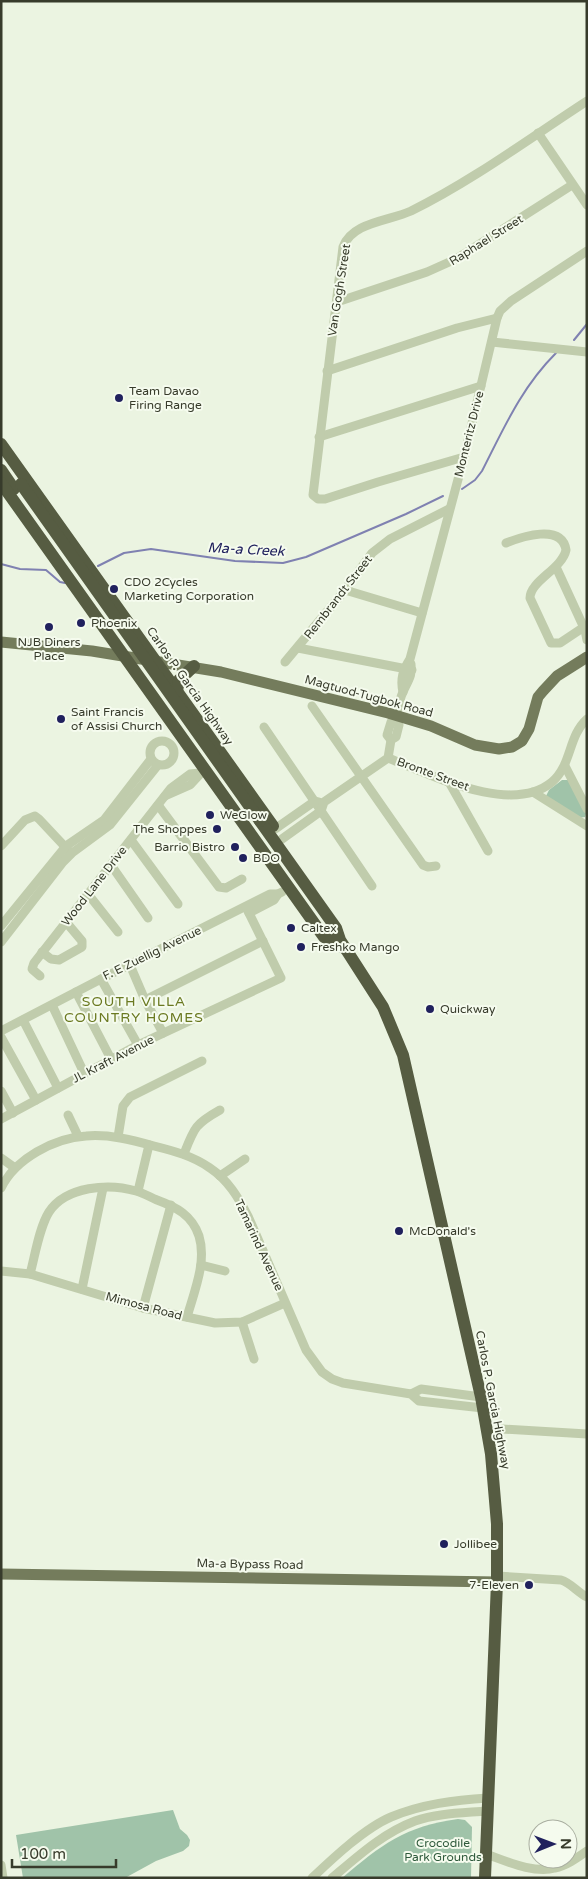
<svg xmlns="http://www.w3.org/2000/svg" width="588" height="1879" font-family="'Varela Round',sans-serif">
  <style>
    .green { fill: #a0c3a9 }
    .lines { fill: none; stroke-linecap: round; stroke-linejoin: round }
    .stream { stroke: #7f81b1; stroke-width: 2 }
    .minor { stroke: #c0ccac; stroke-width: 9 }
    .major { stroke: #747c5c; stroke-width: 11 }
    .highway { stroke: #565c42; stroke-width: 12 }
    .highway-bridge { stroke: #565c42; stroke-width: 12 }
    .poi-dot { fill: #20215d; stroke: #f5fbee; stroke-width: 2 }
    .labels { text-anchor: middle; stroke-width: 4; stroke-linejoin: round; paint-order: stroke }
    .street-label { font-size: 12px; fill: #373b2b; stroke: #f5fbee }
    .poi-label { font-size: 12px; fill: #373b2b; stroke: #f5fbee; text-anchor: start }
    .park-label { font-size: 12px; fill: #2e593b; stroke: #f5fbee }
    .water-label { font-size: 14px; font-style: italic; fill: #20215d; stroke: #f5fbee }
    .neighbourhood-label { font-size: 14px; letter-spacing: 1px; fill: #6a7920; stroke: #f5fbee }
  </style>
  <rect width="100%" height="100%" fill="#ebf4e1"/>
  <!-- green -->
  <g class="green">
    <path d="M562,780H568L586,813L585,817L578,818L546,796L549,790Z"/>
    <path d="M173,1810L180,1829L187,1835L190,1840L189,1846L183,1851L156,1861L125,1878H23L16,1835Z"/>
    <path d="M458,1819L465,1820L472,1827L471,1878H342C381,1845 405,1826 458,1819Z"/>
  </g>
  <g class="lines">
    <!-- stream -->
    <g class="stream">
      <path d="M574,340L587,324"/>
      <path d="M462,489L475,480L482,471C504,428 521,388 556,353"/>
      <path d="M1,564L20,569L46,570L60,582L65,583"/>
      <path d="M98,566L124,553L151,549L235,561L283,563L306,557L406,514L443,496"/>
    </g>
    <!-- minor -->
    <g class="minor">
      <path d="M538,133L587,205"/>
      <path d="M337,302L427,272L456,259L572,185"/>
      <path d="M492,342L587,352"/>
      <path d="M327,371L457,328L497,318"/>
      <path d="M319,437L481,386"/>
      <path d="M464,457L378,482L325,499H318L313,495L343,247C352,222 389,221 411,211C472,181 530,138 587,101"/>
      <path d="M506,543C521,537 562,523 566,550C562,569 530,581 530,598L551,643H560L584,627"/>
      <path d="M556,567L585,630L587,640"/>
      <path d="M345,590L422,613"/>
      <path d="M298,648L412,670"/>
      <path d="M285,662L345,590L372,553L390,539L449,509"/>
      <path d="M403,692C400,679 403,670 410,659L464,457L497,318L500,311L511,301L587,251"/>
      <path d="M312,706L423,865L428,867L436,866"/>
      <path d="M264,727L372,886"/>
      <path d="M391,740L387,735L391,722L395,720C398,711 399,700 403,692C407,682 413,676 411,664"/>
      <circle cx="162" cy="753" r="12"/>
      <path d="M388,758C430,774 511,816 552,782C572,765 568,736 587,719"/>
      <path d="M565,766L587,809"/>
      <path d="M449,782L488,851"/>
      <path d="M533,792L587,826"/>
      <path d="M165,796L190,785L203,771"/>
      <path d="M158,805L219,887L226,888L242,879"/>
      <path d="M275,829L315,801L319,802"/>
      <path d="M282,839L321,811L324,802L388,758L391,740L396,737L399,725L395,720"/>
      <path d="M131,840L178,904"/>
      <path d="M1,846L25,820L35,816L39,819L69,851"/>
      <path d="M111,865L148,918"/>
      <path d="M88,894L118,932"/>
      <path d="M249,913L274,900L278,894L282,892"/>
      <path d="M1,926L66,846L104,820L151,759"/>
      <path d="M1,942L63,862L72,853L110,825L158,765"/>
      <path d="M42,952L51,959L59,960L82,947V941L66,922"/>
      <path d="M130,965L145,1000L163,1033"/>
      <path d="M40,976L32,969L34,963L171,788L190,774L200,773"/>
      <path d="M101,979L138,1045"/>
      <path d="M76,992L111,1059"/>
      <path d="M145,1000L263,941"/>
      <path d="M52,1005L84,1073"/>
      <path d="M23,1020L58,1088"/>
      <path d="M1,1031L101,979L270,894H278"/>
      <path d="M1,1037L36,1100"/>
      <path d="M1,1091L13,1113"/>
      <path d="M68,1115L78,1136"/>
      <path d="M1,1119L138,1045L281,978L246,907"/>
      <path d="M118,1137L123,1106L130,1097L202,1061"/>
      <path d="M184,1154C194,1128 195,1124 220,1110"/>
      <path d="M1,1158L15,1168"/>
      <path d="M220,1176L245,1159"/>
      <path d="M1,1188C15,1159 54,1138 86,1136C109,1134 132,1140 154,1146C174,1151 193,1156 210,1168C228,1180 238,1197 248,1216L306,1350L322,1372L332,1379L343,1383L411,1394L419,1401L483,1408"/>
      <path d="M138,1191L149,1145"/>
      <path d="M201,1265L225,1271"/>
      <path d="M1,1271L30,1274L143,1308L215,1323L242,1322L285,1303"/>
      <path d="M30,1274C35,1256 39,1228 49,1212C66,1186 109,1183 136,1191C143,1193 150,1197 157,1200C176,1207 192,1215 199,1236C207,1262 194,1292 187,1317"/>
      <path d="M82,1289L103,1188"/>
      <path d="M143,1308L171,1205"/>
      <path d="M242,1322L254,1359"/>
      <path d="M411,1394L421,1389L481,1397"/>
      <path d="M502,1429L587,1434"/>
      <path d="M497,1576L561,1580C571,1583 577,1592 587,1597"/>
      <path d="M486,1854C506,1861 534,1874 555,1868C566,1866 577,1858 587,1851"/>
      <path d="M1,1865L3,1878"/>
      <path d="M312,1878C333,1858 365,1828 391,1817C422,1804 455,1800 488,1798"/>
      <path d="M332,1878C358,1856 383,1833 415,1821C437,1813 464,1813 487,1811"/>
    </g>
    <!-- major -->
    <g class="major">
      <path d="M1,642L92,651L221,672L388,713L431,726L475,745L499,749L512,747L522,741L529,729L538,697L543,691L557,676L587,657"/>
      <path d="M1,1574L497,1582"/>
    </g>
    <!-- highway -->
    <g class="highway">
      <path d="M1,444L273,826"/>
      <path d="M1,470L14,489"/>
      <path d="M1,483L324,937L346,949"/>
      <path d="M177,691L179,680L194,666"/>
      <path d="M260,821L336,928L340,940L383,1007L403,1055L481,1397L491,1454L497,1524V1582L485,1878"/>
    </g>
    <!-- highway-bridge -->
    <path class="highway-bridge" d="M21,484L260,821"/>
  </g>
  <!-- markers -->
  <g class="poi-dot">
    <circle cx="119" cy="398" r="5"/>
    <circle cx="114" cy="589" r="5"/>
    <circle cx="81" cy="623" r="5"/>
    <circle cx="49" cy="627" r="5"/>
    <circle cx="61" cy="719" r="5"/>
    <circle cx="210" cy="815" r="5"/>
    <circle cx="217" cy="829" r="5"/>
    <circle cx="235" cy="847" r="5"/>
    <circle cx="243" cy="858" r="5"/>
    <circle cx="291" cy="928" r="5"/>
    <circle cx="301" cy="947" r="5"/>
    <circle cx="430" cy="1009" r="5"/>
    <circle cx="399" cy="1231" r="5"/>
    <circle cx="444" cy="1544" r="5"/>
    <circle cx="529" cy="1585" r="5"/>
  </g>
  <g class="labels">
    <!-- street labels -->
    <g class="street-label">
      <text transform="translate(486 240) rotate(-32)" y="4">Raphael Street</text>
      <text transform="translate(339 290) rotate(-81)" y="4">Van Gogh Street</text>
      <text transform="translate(469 434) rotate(-76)" y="4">Monteritz Drive</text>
      <text transform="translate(338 597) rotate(-52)" y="4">Rembrandt Street</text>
      <text transform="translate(190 686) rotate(55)" y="4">Carlos P. Garcia Highway</text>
      <text transform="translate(369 696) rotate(15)" y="4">Magtuod-Tugbok Road</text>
      <text transform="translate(433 774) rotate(20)" y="4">Bronte Street</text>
      <text transform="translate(94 886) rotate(-52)" y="4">Wood Lane Drive</text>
      <text transform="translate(152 953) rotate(-26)" y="4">F. E Zuellig Avenue</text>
      <text transform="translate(113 1059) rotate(-27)" y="4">JL Kraft Avenue</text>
      <text transform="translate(259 1245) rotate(65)" y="4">Tamarind Avenue</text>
      <text transform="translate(144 1306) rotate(15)" y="4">Mimosa Road</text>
      <text transform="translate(493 1400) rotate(79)" y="4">Carlos P. Garcia Highway</text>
      <text transform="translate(250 1564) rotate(1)" y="4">Ma-a Bypass Road</text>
    </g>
    <!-- poi labels -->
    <g class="poi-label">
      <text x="129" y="395">Team Davao<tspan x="129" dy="14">Firing Range</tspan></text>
      <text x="124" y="586">CDO 2Cycles<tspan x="124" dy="14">Marketing Corporation</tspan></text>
      <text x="91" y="627">Phoenix</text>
      <text x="49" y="646" text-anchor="middle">NJB Diners<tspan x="49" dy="14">Place</tspan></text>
      <text x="71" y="716">Saint Francis<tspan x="71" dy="14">of Assisi Church</tspan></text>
      <text x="220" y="819">WeGlow</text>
      <text x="207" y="833" text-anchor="end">The Shoppes</text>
      <text x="225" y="851" text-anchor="end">Barrio Bistro</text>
      <text x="253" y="862">BDO</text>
      <text x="301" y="932">Caltex</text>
      <text x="311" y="951">Freshko Mango</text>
      <text x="440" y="1013">Quickway</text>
      <text x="409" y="1235">McDonald's</text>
      <text x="454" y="1548">Jollibee</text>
      <text x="519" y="1589" text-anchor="end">7-Eleven</text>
    </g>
    <!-- park labels -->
    <g class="park-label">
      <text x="443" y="1847">Crocodile<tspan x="443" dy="14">Park Grounds</tspan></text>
    </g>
    <!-- water labels -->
    <g class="water-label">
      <text transform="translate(246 549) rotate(3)" y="5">Ma-a Creek</text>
    </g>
    <!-- neighbourhood labels -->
    <g class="neighbourhood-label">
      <text x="134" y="1006">SOUTH VILLA<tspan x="134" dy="16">COUNTRY HOMES</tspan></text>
    </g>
  </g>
  <!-- border -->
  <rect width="588" height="1879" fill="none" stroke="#373b2b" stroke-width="5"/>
  <!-- north arrow -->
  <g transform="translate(553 1844) rotate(89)"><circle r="24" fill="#f5fbee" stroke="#a9aea0"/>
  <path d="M0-4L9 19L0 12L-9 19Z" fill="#20215d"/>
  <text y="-8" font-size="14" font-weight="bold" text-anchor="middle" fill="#373b2b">N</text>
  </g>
  <!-- scale -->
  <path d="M12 1859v8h104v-8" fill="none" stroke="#373b2b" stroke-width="2.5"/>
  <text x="20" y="1859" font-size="15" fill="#373b2b" stroke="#f5fbee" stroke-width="4" paint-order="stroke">100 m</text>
</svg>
